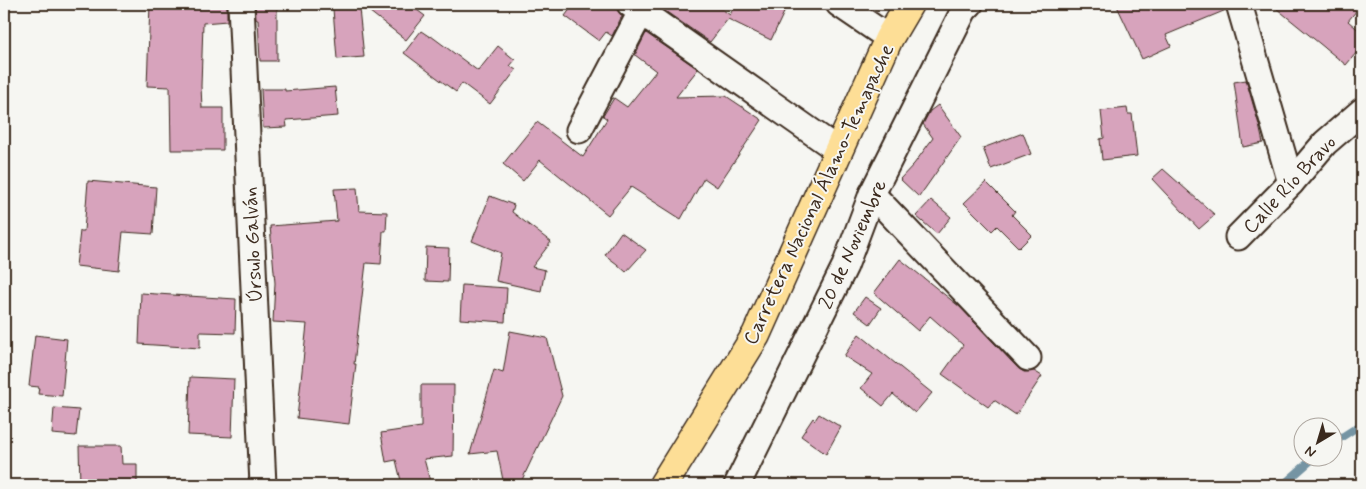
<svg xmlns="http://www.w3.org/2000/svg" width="1366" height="489" font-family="Mynerve,sans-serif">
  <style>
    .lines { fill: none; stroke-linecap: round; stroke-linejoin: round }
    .stream { stroke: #7494a3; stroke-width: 8 }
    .building { fill: #d7a3bc; stroke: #3b2a1e }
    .minor-casing { stroke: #3b2a1e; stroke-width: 29 }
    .major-casing { stroke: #3b2a1e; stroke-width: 31 }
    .minor { stroke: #f6f6f2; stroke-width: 25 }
    .major { stroke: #fdde96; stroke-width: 28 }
    .labels { text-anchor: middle; stroke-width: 4; stroke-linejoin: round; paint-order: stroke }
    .street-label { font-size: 20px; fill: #3b2a1e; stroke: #f6f6f2 }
  </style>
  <rect width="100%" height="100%" fill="#f6f6f2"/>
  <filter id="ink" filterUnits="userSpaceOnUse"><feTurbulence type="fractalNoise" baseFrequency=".02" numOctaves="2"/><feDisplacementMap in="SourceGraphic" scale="10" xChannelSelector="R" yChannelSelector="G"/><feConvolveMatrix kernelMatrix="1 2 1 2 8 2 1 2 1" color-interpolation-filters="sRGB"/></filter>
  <g filter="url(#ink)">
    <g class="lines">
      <!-- stream -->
      <g class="stream">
        <path d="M1334,442L1362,424"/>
        <path d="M1283,485L1316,456"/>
      </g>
    </g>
    <!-- building -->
    <g class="building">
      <path d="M150,4H227V21L203,23L201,86L202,108H223V150H171L170,87L147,86Z"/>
      <path d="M255,4H277V61H260L258,19H256Z"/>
      <path d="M398,4H409L425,16L406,40L365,8L396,7Z"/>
      <path d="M574,4H616L617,10L622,16L612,36L606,32L599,41L565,16Z"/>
      <path d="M655,4H715L730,15L735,4H788L771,40L728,19L710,42Z"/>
      <path d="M1116,4H1225L1226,10L1166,35L1171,46L1142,59Z"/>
      <path d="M1271,4H1362L1348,21L1362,33V46L1346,65Z"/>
      <path d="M359,8L364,57L337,59L333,9Z"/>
      <path d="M421,31L430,37L431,36L478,71L498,46L515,60L510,66L516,70L490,104L462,83L456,92L404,53Z"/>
      <path d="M646,33L698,69L676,97L726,96L762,120L717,187L704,178L681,219L631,187L608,215L540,160L523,181L503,164L537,122L583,157L607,119L603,116L614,98L627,107L656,71L635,55Z"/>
      <path d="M1246,80L1259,125L1263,143L1243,147L1234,82Z"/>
      <path d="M335,87L338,116L286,120L287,127L263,128L261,89H285V91Z"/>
      <path d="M938,105L961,137L919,197L900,179L914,164L933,138L923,124L930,111Z"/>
      <path d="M1127,108L1128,114H1132L1137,156L1102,160L1100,139L1104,138L1101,111Z"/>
      <path d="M1023,133L1031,154L991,169L983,148Z"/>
      <path d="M1163,169L1215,215L1199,229L1152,179Z"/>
      <path d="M88,181L156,187L153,234L123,232L119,271L76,266L80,231H84Z"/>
      <path d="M986,182L1015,211L1012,215L1032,235L1019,248L997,226L992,231L964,203Z"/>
      <path d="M357,188L359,211L387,212L386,231H383L381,264L366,263L354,364H356L349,424L297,418L307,324L273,322L275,283L270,226L337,221L334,189Z"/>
      <path d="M490,196L514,205L512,212L551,242L532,267L545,270L541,291L496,281L501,253L472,241Z"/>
      <path d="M931,200L951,217L937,234L916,216Z"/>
      <path d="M621,232L646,250L626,272L617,264L605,255Z"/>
      <path d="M426,247L449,248L448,282L425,281Z"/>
      <path d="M900,259L960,307L1018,368L1024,372L1034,371L1042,376L1016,415L994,400L988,407L942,374L963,345L930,316L918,331L874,293Z"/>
      <path d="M462,285L507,288L505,322L460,319Z"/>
      <path d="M141,293L236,299L235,333L200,332V348L139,344Z"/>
      <path d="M865,297L881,308L870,324L854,312Z"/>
      <path d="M510,331L547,338L562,396L521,482L504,485L497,451L470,454L494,370L503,373Z"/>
      <path d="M859,334L932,393L915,413L893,394L883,406L861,388L872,374L844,356Z"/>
      <path d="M35,335L67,339L62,396L38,394L39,387L29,386Z"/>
      <path d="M190,377L234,379L232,437L188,435Z"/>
      <path d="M421,385H454L453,456L424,459L431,485H402L396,460L386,462L381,433L421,427Z"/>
      <path d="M54,408L79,410L76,436L52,434Z"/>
      <path d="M819,414L841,427L826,454L801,436L813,418L815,420Z"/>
      <path d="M79,446H121L122,464H137V485H80Z"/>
    </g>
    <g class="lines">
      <!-- minor casing -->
      <g class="minor-casing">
        <g id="minor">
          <path d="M241,4L263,485"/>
          <path d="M630,4L839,151"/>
          <path d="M839,4L889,38"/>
          <path d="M1239,4L1291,183"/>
          <path d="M579,130L641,12"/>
          <path d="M872,194L1028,358"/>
          <path d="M1238,237L1291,183L1325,143L1362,111"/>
          <path d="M737,485L845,266L872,194L964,10L970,4"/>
        </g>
      </g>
      <!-- major casing -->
      <g class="major-casing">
        <path id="major" d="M663,485L756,335L889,38L909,4"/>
      </g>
      <!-- minor -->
      <use href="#minor" class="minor"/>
      <!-- major -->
      <use href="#major" class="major"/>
    </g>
  </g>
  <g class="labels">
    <!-- street labels -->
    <g class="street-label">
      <text transform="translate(1289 184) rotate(-47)" y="7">Calle Río Bravo</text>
      <text transform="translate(818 194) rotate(-65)" y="7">Carretera Nacional Álamo-Temapache</text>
      <text transform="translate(852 244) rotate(-66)" y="7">20 de Noviembre</text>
      <text transform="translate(252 245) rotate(-93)" y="7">Úrsulo Galván</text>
    </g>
  </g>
  <!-- margin -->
  <rect width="1366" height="489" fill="none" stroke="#f6f6f2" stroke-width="20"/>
  <rect x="10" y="10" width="1346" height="469" fill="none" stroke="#3b2a1e" stroke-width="2" filter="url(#ink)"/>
  <!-- north arrow -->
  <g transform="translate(1318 442) rotate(218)"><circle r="24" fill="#f6f6f2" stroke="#aba49d"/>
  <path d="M0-4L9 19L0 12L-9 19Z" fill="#3b2a1e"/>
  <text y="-8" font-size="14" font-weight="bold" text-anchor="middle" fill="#3b2a1e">N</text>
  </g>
</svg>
